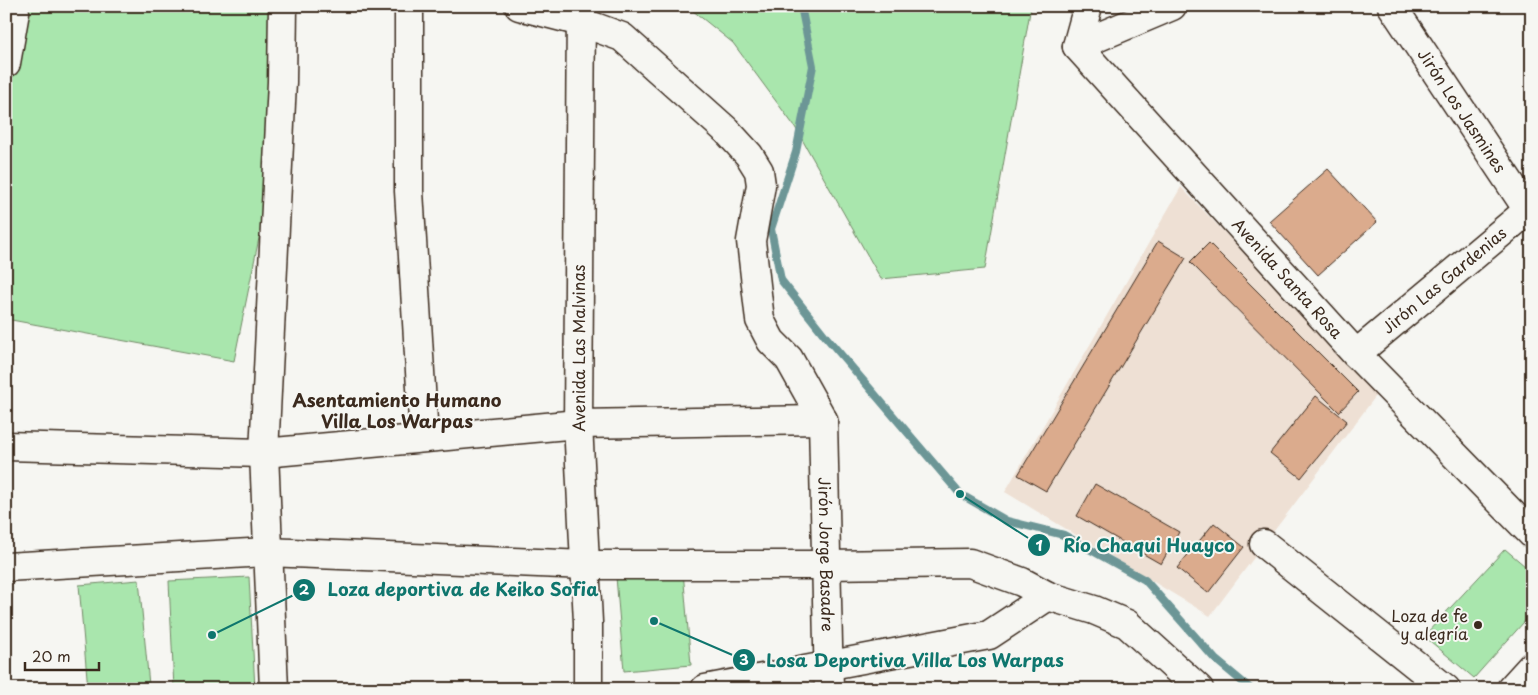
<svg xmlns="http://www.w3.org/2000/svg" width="1538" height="695" font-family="'Playpen Sans',sans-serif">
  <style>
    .built { fill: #eee0d4 }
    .green { fill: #a9e6ad; stroke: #728866 }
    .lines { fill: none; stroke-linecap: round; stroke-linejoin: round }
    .stream { stroke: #6c9696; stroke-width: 8 }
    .building { fill: #dbab8d; stroke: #3b2a1e }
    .street-casing { stroke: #3b2a1e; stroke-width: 31 }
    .secondary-casing { stroke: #3b2a1e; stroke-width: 31 }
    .street { stroke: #f6f6f2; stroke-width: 28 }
    .secondary { stroke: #f6f6f2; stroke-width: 28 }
    .poi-dot { fill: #3b2a1e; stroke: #f6f6f2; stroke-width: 2 }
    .labels { text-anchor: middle; stroke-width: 4; stroke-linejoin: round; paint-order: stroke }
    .street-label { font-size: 16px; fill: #3b2a1e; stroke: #f6f6f2 }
    .poi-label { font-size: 16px; fill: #3b2a1e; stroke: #f6f6f2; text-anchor: end }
    .neighbourhood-label { font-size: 18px; font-weight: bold; fill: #3b2a1e; stroke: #f6f6f2 }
    .leader { fill: none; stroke: #0f766e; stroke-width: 2 }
    .callout-dot { fill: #0f766e; stroke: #f6f6f2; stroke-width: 2 }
    .mark-label { font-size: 15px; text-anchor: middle; font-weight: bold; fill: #fff }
    .callout-label { font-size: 18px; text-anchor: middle; font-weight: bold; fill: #0f766e; stroke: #f6f6f2; stroke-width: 4; stroke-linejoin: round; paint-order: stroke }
  </style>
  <rect width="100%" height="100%" fill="#f6f6f2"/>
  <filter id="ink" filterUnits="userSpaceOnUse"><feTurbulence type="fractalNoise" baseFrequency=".02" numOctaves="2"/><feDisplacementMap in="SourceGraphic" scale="10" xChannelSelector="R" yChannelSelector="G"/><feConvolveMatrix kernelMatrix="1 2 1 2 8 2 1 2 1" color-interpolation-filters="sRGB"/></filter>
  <g filter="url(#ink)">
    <!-- built -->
    <path class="built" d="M1181,187L1378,393L1210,616L1005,492Z"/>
    <!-- green -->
    <g class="green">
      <path d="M6,6H289L274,164L234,361L6,319Z"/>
      <path d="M687,6H1031L985,269L881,279L795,127L733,43Z"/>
      <path d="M1505,549L1532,572V613L1474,678L1424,636Z"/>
      <path d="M683,571L691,665L624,671L616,577Z"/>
      <path d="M249,577L255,689H174L169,581Z"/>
      <path d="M139,580L149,685L88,689L79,585Z"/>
    </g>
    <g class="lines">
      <!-- stream -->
      <path class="stream" d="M801,6L813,66L796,152L771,229L781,280L826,337L960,494L1007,521L1064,535L1145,580L1215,659L1251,689"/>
    </g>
    <!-- building -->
    <g class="building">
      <path d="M1328,169L1377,222L1318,275L1269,221Z"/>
      <path d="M1158,241L1186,258L1046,491L1018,475Z"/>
      <path d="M1209,243L1358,392L1339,412L1190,262Z"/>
      <path d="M1316,396L1347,421L1301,478L1270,453Z"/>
      <path d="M1095,484L1179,532L1161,564L1077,516Z"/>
      <path d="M1214,523L1244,547L1208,593L1177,568Z"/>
    </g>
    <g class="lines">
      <!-- street casing -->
      <g class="street-casing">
        <g id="street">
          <path d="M409,6V191L424,437"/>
          <path id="s1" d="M519,6L581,22L622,37L727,131L749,155L759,171L761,185L751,241L760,320L771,341L789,359L823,420L829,689"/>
          <path id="s2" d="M1088,6L1077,46L1356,354L1532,534"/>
          <path id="s3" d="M1392,6L1532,216"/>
          <path d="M1077,46L1172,6"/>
          <path d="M6,63L15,12"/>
          <path id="s4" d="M1356,354L1532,207"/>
          <path d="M6,446L264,453L578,424L823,420"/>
          <path d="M1264,544L1446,689"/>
          <path d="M6,567L267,552L586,565H826L970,563L1022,582L1048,596L1094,610L1127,624L1199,689"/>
          <path d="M274,689L264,453L282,82L283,6"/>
          <path d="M705,689L989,635L1048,596"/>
          <path d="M1511,689L1532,666"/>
        </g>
      </g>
      <!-- secondary casing -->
      <g class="secondary-casing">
        <path id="secondary" d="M581,6L578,424L588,622V689"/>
      </g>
      <!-- street -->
      <use href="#street" class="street"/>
      <!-- secondary -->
      <use href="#secondary" class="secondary"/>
    </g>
  </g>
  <!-- markers -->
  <circle class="poi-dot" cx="1478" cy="625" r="5"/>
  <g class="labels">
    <!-- street labels -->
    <g class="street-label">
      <text dy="6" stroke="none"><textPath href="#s3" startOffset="126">Jirón Los Jasmines</textPath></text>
      <text dy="6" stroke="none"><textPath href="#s2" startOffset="355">Avenida Santa Rosa</textPath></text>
      <text dy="6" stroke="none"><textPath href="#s4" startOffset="115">Jirón Las Gardenias</textPath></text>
      <text transform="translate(579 348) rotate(-90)" y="6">Avenida Las Malvinas</text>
      <text dy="6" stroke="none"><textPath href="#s1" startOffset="704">Jirón Jorge Basadre</textPath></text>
    </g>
    <!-- poi labels -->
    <g class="poi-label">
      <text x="1468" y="622">Loza de fe<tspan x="1468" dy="18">y alegría</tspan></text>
    </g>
    <!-- neighbourhood labels -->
    <g class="neighbourhood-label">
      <text x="397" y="407">Asentamiento Humano<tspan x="397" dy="21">Villa Los Warpas</tspan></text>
    </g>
  </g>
  <!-- callouts -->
  <path class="leader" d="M960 494L1039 545M212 635L304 590M654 621L744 660"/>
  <g class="callout-dot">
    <circle cx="960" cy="494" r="5"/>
    <circle cx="212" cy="635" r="5"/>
    <circle cx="654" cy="621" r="5"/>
    <circle cx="1039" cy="545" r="12"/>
    <circle cx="304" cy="590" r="12"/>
    <circle cx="744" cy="660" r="12"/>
  </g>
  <g class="mark-label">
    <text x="1039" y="551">1</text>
    <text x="304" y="595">2</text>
    <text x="744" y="665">3</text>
  </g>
  <g class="callout-label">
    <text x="1149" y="552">Río Chaqui Huayco</text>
    <text x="463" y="596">Loza deportiva de Keiko Sofia</text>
    <text x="915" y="667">Losa Deportiva Villa Los Warpas</text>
  </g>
  <!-- margin -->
  <rect width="1538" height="695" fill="none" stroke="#f6f6f2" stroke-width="25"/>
  <rect x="12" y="12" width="1513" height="670" fill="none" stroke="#3b2a1e" stroke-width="2" filter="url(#ink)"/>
  <!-- scale -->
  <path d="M25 662v8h74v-8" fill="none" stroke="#3b2a1e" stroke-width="2.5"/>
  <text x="32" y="662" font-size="15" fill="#3b2a1e" stroke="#f6f6f2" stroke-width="4" paint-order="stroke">20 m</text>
</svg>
